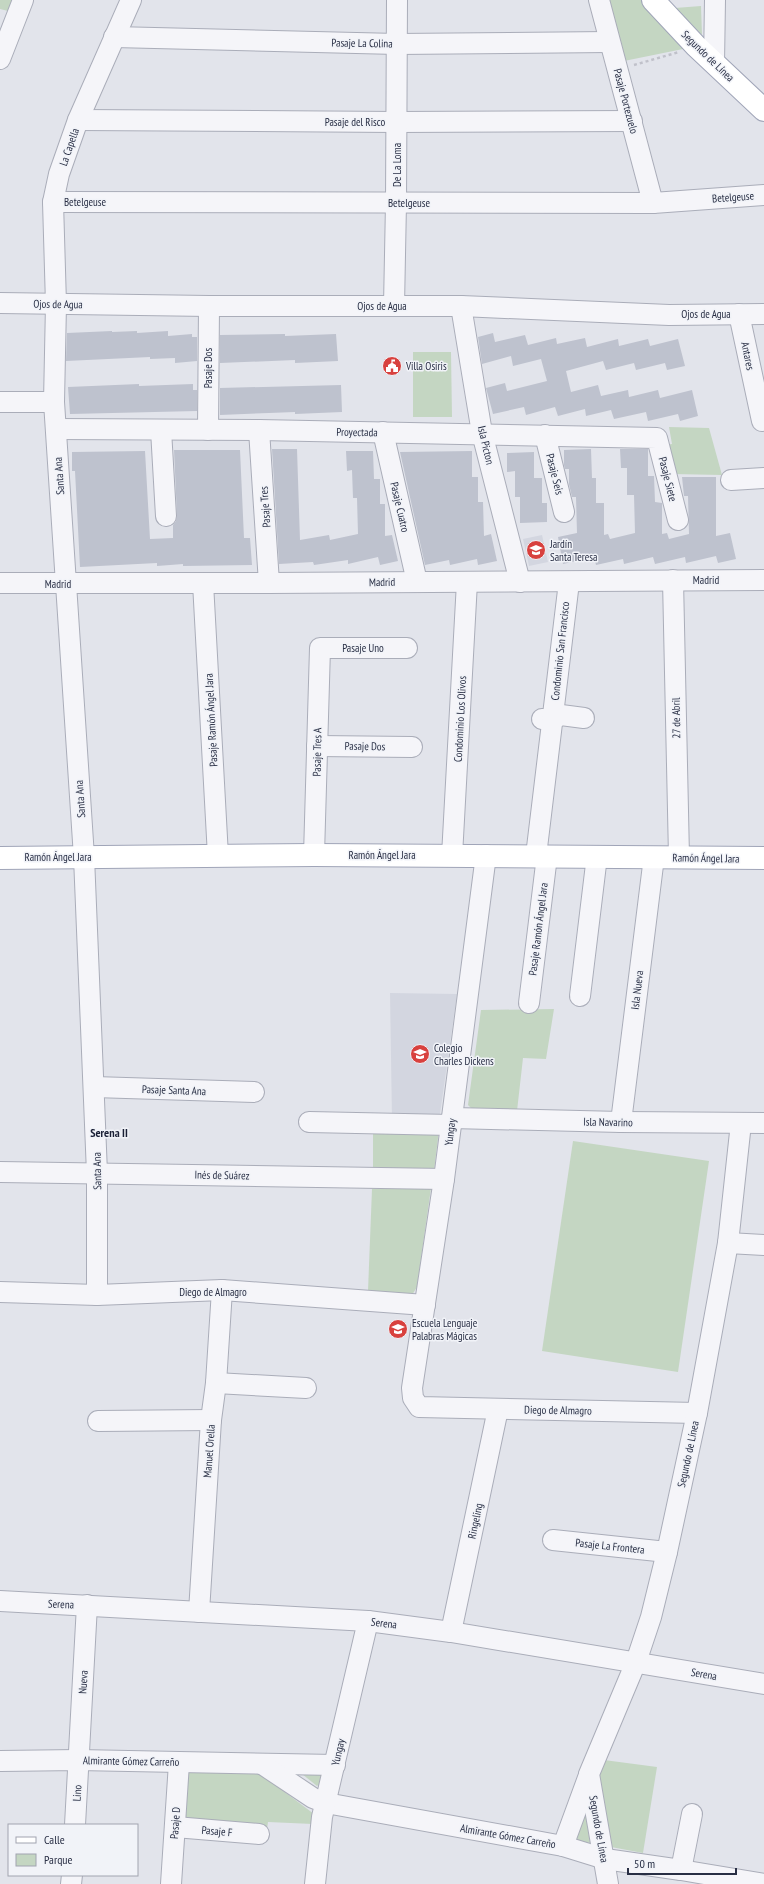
<svg xmlns="http://www.w3.org/2000/svg" width="764" height="1884" font-family="'PT Sans Narrow',sans-serif">
  <style>
    .built { fill: #d3d6e0 }
    .green { fill: #c4d6c2 }
    .building { fill: #bec2ce }
    .lines { fill: none; stroke-linecap: round; stroke-linejoin: round }
    .minor-casing { stroke: #aaadb9; stroke-width: 22 }
    .major-casing { stroke: #a0a5b8; stroke-width: 24 }
    .path { stroke: #c0c1ca; stroke-width: 2.5; stroke-dasharray: 3 3; stroke-linecap: butt }
    .minor { stroke: #f5f5f9; stroke-width: 20 }
    .major { stroke: #fff; stroke-width: 22 }
    .labels { text-anchor: middle; stroke-width: 3; stroke-linejoin: round; paint-order: stroke }
    .street-label { font-size: 11px; fill: #282e44; stroke: #f1f3f8 }
    .poi-label { font-size: 11px; fill: #282e44; stroke: #f1f3f8; text-anchor: start }
    .neighbourhood-label { font-size: 12px; font-weight: bold; fill: #1a1f35; stroke: #f1f3f8 }
  </style>
  <rect width="100%" height="100%" fill="#e2e4eb"/>
  <!-- built -->
  <g class="built">
    <path d="M542,535L548,562L529,566L523,539Z"/>
    <path d="M390,993L457,994L440,1114L432,1120L392,1119Z"/>
  </g>
  <!-- green -->
  <g class="green">
    <path d="M0,0H16L12,12L0,9Z"/>
    <path d="M607,0H646L688,48L624,61Z"/>
    <path d="M701,6L702,35L675,8Z"/>
    <path d="M413,352H451L452,417H413Z"/>
    <path d="M669,427L709,428L722,475L672,474L664,445L672,444Z"/>
    <path d="M554,1009L546,1059L523,1058L517,1111L471,1108L468,1105L481,1010Z"/>
    <path d="M373,1130H439L434,1171L373,1167Z"/>
    <path d="M573,1141L709,1161L678,1372L542,1351Z"/>
    <path d="M431,1188L417,1287L412,1295L368,1291L372,1189Z"/>
    <path d="M604,1760L657,1767L643,1853L611,1847L599,1778Z"/>
    <path d="M183,1769L258,1772L314,1814L313,1824L268,1822L267,1829L181,1824Z"/>
    <path d="M297,1770L323,1771L321,1783L317,1786Z"/>
    <path d="M583,1816H586L590,1843L576,1841Z"/>
  </g>
  <!-- building -->
  <g class="building">
    <path d="M112,331V332L137,331V333L168,331V336L192,334V337H197V361L175,363V358L150,359V357L66,361L67,333Z"/>
    <path d="M493,333L495,342L525,335L528,345L556,338L557,344L585,338L587,347L618,339L619,346L648,339L650,346L678,339L685,366L667,370L665,363L636,370L634,363L606,370L603,361L566,371L571,392L598,385L601,396L628,390L629,397L658,390L660,398L692,390L698,416L680,421L678,414L648,421L646,412L614,419L611,410L586,416L585,409L558,416L555,407L526,415L524,407L493,414L486,388L505,383L507,391L547,381L541,359L513,366L511,356L482,364L478,337Z"/>
    <path d="M285,334V336L336,334L338,361L295,363V360L220,363V335Z"/>
    <path d="M139,384V386L193,384V390H197V411L70,414L68,387Z"/>
    <path d="M341,385L342,412L295,414V412L269,413L220,415V388Z"/>
    <path d="M272,449H297L300,540L329,535L330,540L358,534L357,498H353L352,470L347,471L346,451H373L374,479H380V504H385V536L392,535L398,561L380,565L378,557L348,564V560L314,565L313,562L279,564Z"/>
    <path d="M591,449L592,478H596V503H604V535L608,534L610,539L635,533L634,495H627V468H621L620,449H648V476H654L655,502L662,503V534L667,533L669,539L689,534L688,496H684L682,477H716V536L730,533L736,559L718,563L716,556L686,563L685,557L655,564L653,557L624,564L623,559L596,565L594,557L563,564L558,537L577,533L576,497H572L569,484V469H565L564,465V450Z"/>
    <path d="M174,450H240L244,538H250L252,565L183,566V564L157,566V563L80,567L75,471H72V452L145,451L150,539L173,538V525L176,521L177,515Z"/>
    <path d="M472,451V477H478V502H483L484,536L491,534L497,561L478,565L477,559L450,565L449,560L425,565L400,452Z"/>
    <path d="M534,452V478H542V503H547V522L520,523V497H515V471L507,472V453Z"/>
  </g>
  <g class="lines">
    <!-- minor casing -->
    <g class="minor-casing">
      <g id="minor">
        <path d="M599,0L653,203"/>
        <path d="M114,37L397,44L609,42"/>
        <path d="M0,59L23,0"/>
        <path d="M714,63L715,0"/>
        <path d="M78,120L397,122L632,121"/>
        <path d="M53,202L653,203L764,195"/>
        <path d="M0,303L209,306H461L669,315L764,314"/>
        <path d="M394,306L396,203L397,0"/>
        <path d="M461,306L482,433L520,582"/>
        <path d="M739,314L762,421"/>
        <path d="M0,402H54"/>
        <path d="M56,429L259,430L657,438L678,520"/>
        <path d="M161,430L166,516"/>
        <path d="M208,430L209,306"/>
        <path d="M259,430L269,583"/>
        <path d="M383,432L417,582"/>
        <path d="M545,435L564,512"/>
        <path d="M731,480L764,478"/>
        <path d="M673,580L679,857"/>
        <path d="M0,583H269L764,580"/>
        <path d="M203,583L218,856"/>
        <path d="M542,719L552,720L561,715L584,718"/>
        <path d="M317,746L412,747"/>
        <path d="M314,855L320,648H407"/>
        <path d="M486,855L444,1179L412,1388L413,1398L419,1407L697,1413"/>
        <path d="M452,856L467,582"/>
        <path d="M536,856L569,582"/>
        <path d="M580,996L597,856"/>
        <path d="M529,1003L547,856"/>
        <path d="M94,1087L254,1092"/>
        <path d="M452,1118L621,1122L764,1123"/>
        <path d="M309,1122L451,1125"/>
        <path d="M621,1122L654,857"/>
        <path d="M0,1172L444,1179"/>
        <path d="M728,1243L764,1245"/>
        <path d="M0,1292L97,1295L222,1290L425,1305"/>
        <path d="M97,1295V1173L84,857L54,402L56,304L53,202L59,174L78,120L131,0"/>
        <path d="M216,1383L306,1388"/>
        <path d="M98,1421L211,1420"/>
        <path d="M553,1540L667,1552"/>
        <path d="M0,1601L368,1621L451,1632L764,1684"/>
        <path d="M199,1612L211,1420L216,1383L222,1290"/>
        <path d="M451,1632L498,1409"/>
        <path d="M0,1761L78,1760L335,1765"/>
        <path d="M262,1764L313,1798L326,1803L563,1846L605,1859L681,1870L764,1884"/>
        <path d="M75,1825L87,1605"/>
        <path d="M175,1827L259,1834"/>
        <path d="M563,1846L589,1775"/>
        <path d="M681,1870L692,1814"/>
        <path d="M71,1884L72,1875"/>
        <path d="M171,1884L179,1763"/>
        <path d="M315,1884L322,1817L368,1621"/>
        <path d="M608,1884L589,1774L636,1662L651,1617L667,1552L697,1413L728,1243L741,1123"/>
      </g>
    </g>
    <!-- major casing -->
    <g class="major-casing">
      <g id="major">
        <path d="M653,0L696,46L764,110"/>
        <path d="M0,858L314,855L764,858"/>
      </g>
    </g>
    <!-- path -->
    <path class="path" d="M634,65L679,52"/>
    <!-- minor -->
    <use href="#minor" class="minor"/>
    <!-- major -->
    <use href="#major" class="major"/>
  </g>
  <!-- icons -->
  <defs>
    <g id="civic-disc" transform="scale(1)"><circle r="9.5" fill="#d8413e" stroke="#f1f3f8"/><path d="M-.6-6.5H3V-4.5H.6V-3L4-1V1h2V6H-6V1h2V-1L-.6-3ZM-1.2 2.5V6h2.4V2.5Z" fill="#fff"/></g>
    <g id="school-disc" transform="scale(1)"><circle r="9.5" fill="#d8413e" stroke="#f1f3f8"/><path d="M0-5L7-2L0 1L-7-2ZM-4 1L0 2.5L4 1V4Q0 6-4 4Z" fill="#fff"/></g>
  </defs>
  <g fill-rule="evenodd">
    <use href="#civic-disc" x="392" y="366"/>
    <use href="#school-disc" x="536" y="550"/>
    <use href="#school-disc" x="420" y="1054"/>
    <use href="#school-disc" x="398" y="1329"/>
  </g>
  <g class="labels">
    <!-- street labels -->
    <g class="street-label">
      <text transform="translate(362 43) rotate(1)" y="4">Pasaje La Colina</text>
      <text transform="translate(708 56) rotate(44)" y="4">Segundo de Línea</text>
      <text transform="translate(626 101) rotate(75)" y="4">Pasaje Portezuelo</text>
      <text x="355" y="126">Pasaje del Risco</text>
      <text transform="translate(69 147) rotate(-71)" y="4">La Capella</text>
      <text transform="translate(397 165) rotate(-90)" y="4">De La Loma</text>
      <text transform="translate(733 197) rotate(-4)" y="4">Betelgeuse</text>
      <text x="85" y="206">Betelgeuse</text>
      <text x="409" y="207">Betelgeuse</text>
      <text transform="translate(58 304) rotate(1)" y="4">Ojos de Agua</text>
      <text x="382" y="310">Ojos de Agua</text>
      <text x="706" y="318">Ojos de Agua</text>
      <text transform="translate(748 356) rotate(78)" y="4">Antares</text>
      <text transform="translate(208 368) rotate(-90)" y="4">Pasaje Dos</text>
      <text transform="translate(357 432) rotate(1)" y="4">Proyectada</text>
      <text transform="translate(486 445) rotate(77)" y="4">Isla Picton</text>
      <text transform="translate(555 474) rotate(76)" y="4">Pasaje Seis</text>
      <text transform="translate(59 476) rotate(-94)" y="4">Santa Ana</text>
      <text transform="translate(668 479) rotate(76)" y="4">Pasaje Siete</text>
      <text transform="translate(265 507) rotate(-94)" y="4">Pasaje Tres</text>
      <text transform="translate(400 507) rotate(77)" y="4">Pasaje Cuatro</text>
      <text x="706" y="584">Madrid</text>
      <text transform="translate(382 582) rotate(-1)" y="4">Madrid</text>
      <text x="58" y="588">Madrid</text>
      <text x="363" y="652">Pasaje Uno</text>
      <text transform="translate(560 651) rotate(-84)" y="4">Condominio San Francisco</text>
      <text transform="translate(676 718) rotate(-91)" y="4">27 de Abril</text>
      <text transform="translate(460 719) rotate(-87)" y="4">Condominio Los Olivos</text>
      <text transform="translate(211 720) rotate(-93)" y="4">Pasaje Ramón Ángel Jara</text>
      <text transform="translate(365 746) rotate(1)" y="4">Pasaje Dos</text>
      <text transform="translate(317 752) rotate(-89)" y="4">Pasaje Tres A</text>
      <text transform="translate(80 799) rotate(-94)" y="4">Santa Ana</text>
      <text x="382" y="859">Ramón Ángel Jara</text>
      <text x="58" y="861">Ramón Ángel Jara</text>
      <text transform="translate(706 858) rotate(1)" y="4">Ramón Ángel Jara</text>
      <text transform="translate(538 929) rotate(-83)" y="4">Pasaje Ramón Ángel Jara</text>
      <text transform="translate(637 990) rotate(-83)" y="4">Isla Nueva</text>
      <text transform="translate(174 1090) rotate(2)" y="4">Pasaje Santa Ana</text>
      <text transform="translate(608 1122) rotate(1)" y="4">Isla Navarino</text>
      <text transform="translate(450 1132) rotate(-83)" y="4">Yungay</text>
      <text transform="translate(97 1171) rotate(-91)" y="4">Santa Ana</text>
      <text transform="translate(222 1175) rotate(1)" y="4">Inés de Suárez</text>
      <text x="213" y="1296">Diego de Almagro</text>
      <text transform="translate(558 1410) rotate(1)" y="4">Diego de Almagro</text>
      <text transform="translate(209 1451) rotate(-86)" y="4">Manuel Orella</text>
      <text transform="translate(688 1454) rotate(-78)" y="4">Segundo de Línea</text>
      <text transform="translate(475 1521) rotate(-78)" y="4">Ringeling</text>
      <text transform="translate(610 1546) rotate(6)" y="4">Pasaje La Frontera</text>
      <text transform="translate(61 1604) rotate(2)" y="4">Serena</text>
      <text transform="translate(384 1623) rotate(7)" y="4">Serena</text>
      <text transform="translate(704 1674) rotate(10)" y="4">Serena</text>
      <text transform="translate(83 1682) rotate(-87)" y="4">Nueva</text>
      <text transform="translate(338 1752) rotate(-77)" y="4">Yungay</text>
      <text transform="translate(131 1761) rotate(1)" y="4">Almirante Gómez Carreño</text>
      <text transform="translate(77 1793) rotate(-87)" y="4">Lino</text>
      <text transform="translate(175 1823) rotate(-86)" y="4">Pasaje D</text>
      <text transform="translate(599 1829) rotate(80)" y="4">Segundo de Línea</text>
      <text transform="translate(217 1831) rotate(5)" y="4">Pasaje F</text>
      <text transform="translate(508 1836) rotate(10)" y="4">Almirante Gómez Carreño</text>
    </g>
    <!-- poi labels -->
    <g class="poi-label">
      <text x="406" y="370">Villa Osiris</text>
      <text x="550" y="548">Jardín<tspan x="550" dy="13">Santa Teresa</tspan></text>
      <text x="434" y="1052">Colegio<tspan x="434" dy="13">Charles Dickens</tspan></text>
      <text x="412" y="1327">Escuela Lenguaje<tspan x="412" dy="13">Palabras Mágicas</tspan></text>
    </g>
    <!-- neighbourhood labels -->
    <g class="neighbourhood-label">
      <text x="109" y="1137">Serena II</text>
    </g>
  </g>
  <!-- legend -->
  <rect x="8" y="1824" width="130" height="52" fill="#f1f3f8" stroke="#a1a4b0"/>
  <rect x="16" y="1837" width="20" height="6" fill="#ffffff" stroke="#a1a4b0"/>
  <text x="44" y="1844" font-size="12" fill="#282e44">Calle</text>
  <rect x="16" y="1854" width="20" height="12" fill="#c4d6c2" stroke="#a1a4b0"/>
  <text x="44" y="1864" font-size="12" fill="#282e44">Parque</text>
  <!-- scale -->
  <path d="M628 1868v6h108v-6" fill="none" stroke="#282e44" stroke-width="2"/>
  <text x="634" y="1868" font-size="12" fill="#282e44" stroke="#f1f3f8" stroke-width="3" paint-order="stroke">50 m</text>
</svg>
